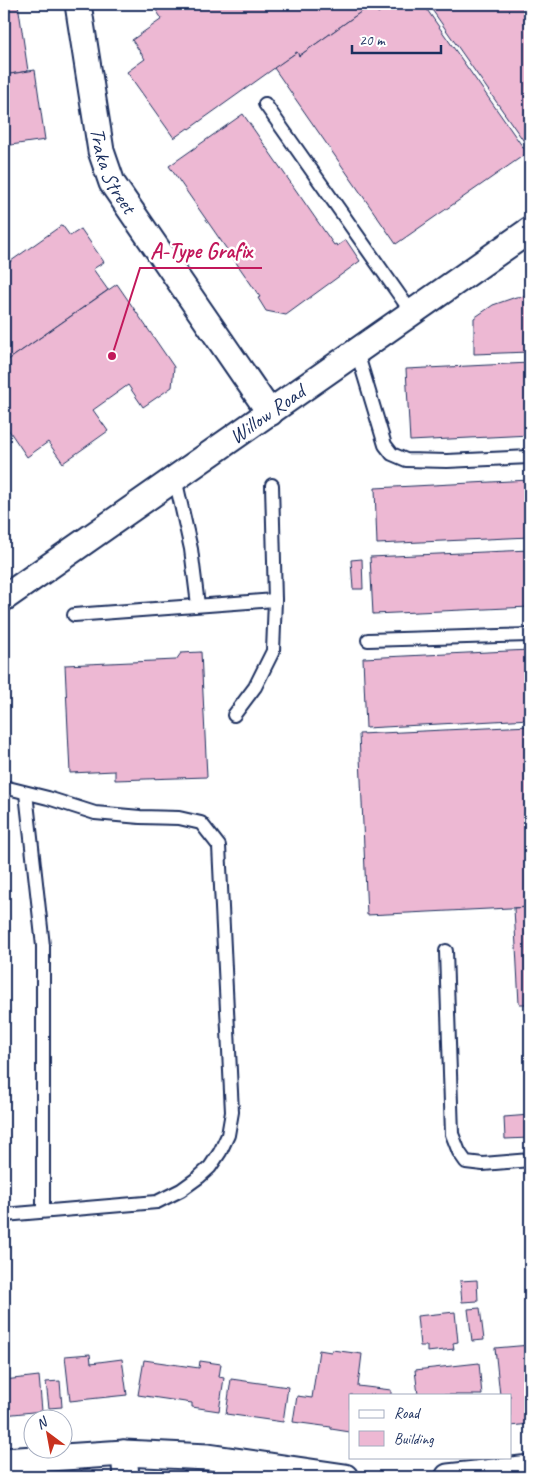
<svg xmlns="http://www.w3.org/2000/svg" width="534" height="1481" font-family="Caveat,sans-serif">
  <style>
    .building { fill: #edb8d3; stroke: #1b2f5e }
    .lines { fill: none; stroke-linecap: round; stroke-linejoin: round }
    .lane-casing { stroke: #1b2f5e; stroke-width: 16 }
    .street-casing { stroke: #1b2f5e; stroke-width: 29 }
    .lane { stroke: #fff; stroke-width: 12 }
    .street { stroke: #fff; stroke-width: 25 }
    .labels { text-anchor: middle; stroke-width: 5; stroke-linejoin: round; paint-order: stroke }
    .street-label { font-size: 21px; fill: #1b2f5e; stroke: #fff }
    .leader { fill: none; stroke: #c2185b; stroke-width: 2 }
    .callout-dot { fill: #c2185b; stroke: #fff; stroke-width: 2 }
    .callout-label { font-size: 22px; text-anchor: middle; font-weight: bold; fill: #c2185b; stroke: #fff; stroke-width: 5; stroke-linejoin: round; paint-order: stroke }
  </style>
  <rect width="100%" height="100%" fill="#fff"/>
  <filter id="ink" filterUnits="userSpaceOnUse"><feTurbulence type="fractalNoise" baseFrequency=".02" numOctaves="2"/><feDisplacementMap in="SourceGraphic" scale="10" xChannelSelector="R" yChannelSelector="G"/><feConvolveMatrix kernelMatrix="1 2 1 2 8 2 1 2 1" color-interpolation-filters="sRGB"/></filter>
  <g filter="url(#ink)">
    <!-- building -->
    <g class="building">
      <path d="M4,4H18L28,71L4,75Z"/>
      <path d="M152,4H372L299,56L297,52L189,129L188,128L174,138L127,72L145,59L132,40L162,19Z"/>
      <path d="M372,4L378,13L391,4H423L527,153L396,244L274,68L297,52L299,56Z"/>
      <path d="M428,4H530V150Z"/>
      <path d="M35,70L45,140L4,146V75Z"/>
      <path d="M243,114L334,245L336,244L337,246L346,240L360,261L286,315L266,311L258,298L260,297L169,166Z"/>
      <path d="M62,225L70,236L81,229L104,262L93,269L108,290L4,363V266Z"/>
      <path d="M117,284L174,367L172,387L143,407L128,385L93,410L108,431L63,463L48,442L27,457L4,423V363Z"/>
      <path d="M530,296V352L474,354V318L493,305L516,297Z"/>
      <path d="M530,363V435L410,441L406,369Z"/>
      <path d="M530,480V537L377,544L375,488Z"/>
      <path d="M530,550V607L373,614L370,557Z"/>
      <path d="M362,559L363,589H353L351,560Z"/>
      <path d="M530,650V719L366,728L363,658Z"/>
      <path d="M201,652L207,777L115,780V771L70,773L65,665L176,660L181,653Z"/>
      <path d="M530,726V907L367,915L359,734Z"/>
      <path d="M530,907V1004H519L514,908Z"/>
      <path d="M530,1115V1138L505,1139L504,1117Z"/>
      <path d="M477,1280L478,1301L462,1302L460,1281Z"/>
      <path d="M480,1308L484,1340L472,1341L468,1309Z"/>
      <path d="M455,1312L458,1342L453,1343L454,1349L427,1352V1346H420L417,1316Z"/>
      <path d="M530,1345V1424L510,1426V1395H500L495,1348Z"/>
      <path d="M319,1350L331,1352L332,1350L362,1354L358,1386L391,1390V1395H350V1432L331,1429V1427L293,1422L297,1396L312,1398Z"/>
      <path d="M90,1354L91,1363L122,1359L127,1395L70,1401L65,1356Z"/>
      <path d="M144,1360L199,1368L200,1361L221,1364L219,1377L224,1378L219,1411L192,1407V1403L138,1395Z"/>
      <path d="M479,1363L482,1395H418L415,1370Z"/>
      <path d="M39,1376L42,1411L4,1415V1380Z"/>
      <path d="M231,1379L288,1387L283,1422L226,1414Z"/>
      <path d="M60,1381L62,1407L49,1408L46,1382Z"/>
    </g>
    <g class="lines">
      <!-- lane casing -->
      <g class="lane-casing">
        <g id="lane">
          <path d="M265,104L412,313"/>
          <path d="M357,352L385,445L392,454L406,460L447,461L530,457"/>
          <path d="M175,478L191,549L198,605"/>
          <path d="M74,615L275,600"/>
          <path d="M368,640L530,635"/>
          <path d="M234,715L255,687L273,651L275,600L272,485"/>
          <path d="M4,787L48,798L95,813L140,817L179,818L201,823L219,846L232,1112L228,1135L220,1152L210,1167L199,1177L181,1190L157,1202L4,1215"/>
          <path d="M26,793L43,946V1211"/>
          <path d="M446,951L452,1134L459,1152L466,1162L483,1164L530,1160"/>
        </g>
      </g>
      <!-- street casing -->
      <g class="street-casing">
        <g id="street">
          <path id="s1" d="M78,4L101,151L112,183L270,413"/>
          <path id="s2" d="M4,598L530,230"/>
          <path d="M124,1453L126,1477"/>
          <path d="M4,1461L124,1453L208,1457L345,1477"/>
          <path d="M448,1477L530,1468"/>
        </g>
      </g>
      <!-- lane -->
      <use href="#lane" class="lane"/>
      <!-- street -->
      <use href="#street" class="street"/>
    </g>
  </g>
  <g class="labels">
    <!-- street labels -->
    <g class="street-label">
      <text dy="7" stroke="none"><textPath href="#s1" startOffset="171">Traka Street</textPath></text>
      <text dy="7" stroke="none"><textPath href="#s2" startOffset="321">Willow Road</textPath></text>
    </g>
  </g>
  <!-- callouts -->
  <path class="leader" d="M112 356L140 268H262"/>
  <circle class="callout-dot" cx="112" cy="356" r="5"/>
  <g class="callout-label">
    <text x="201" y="258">A-Type Grafix</text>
  </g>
  <!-- margin -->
  <rect width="534" height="1481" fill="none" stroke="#fff" stroke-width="20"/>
  <rect x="10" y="10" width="514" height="1461" fill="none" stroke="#1b2f5e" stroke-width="2" filter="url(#ink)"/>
  <!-- legend -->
  <rect x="349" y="1394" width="162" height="65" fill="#ffffff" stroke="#a4acbf"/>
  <rect x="359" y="1410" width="25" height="8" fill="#ffffff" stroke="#a4acbf"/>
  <text x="394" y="1418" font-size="15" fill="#1b2f5e">Road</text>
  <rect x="359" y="1431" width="25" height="15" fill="#edb8d3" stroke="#a4acbf"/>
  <text x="394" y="1444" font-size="15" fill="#1b2f5e">Building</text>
  <!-- north arrow -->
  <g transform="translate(48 1434) rotate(328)"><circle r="24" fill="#ffffff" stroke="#a4acbf"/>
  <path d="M0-4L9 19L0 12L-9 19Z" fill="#c8321e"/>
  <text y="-8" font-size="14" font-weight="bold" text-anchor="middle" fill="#1b2f5e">N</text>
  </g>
  <!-- scale -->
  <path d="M352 45v8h89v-8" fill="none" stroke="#1b2f5e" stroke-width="2.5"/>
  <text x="359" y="45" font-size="15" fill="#1b2f5e" stroke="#ffffff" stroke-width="4" paint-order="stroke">20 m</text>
</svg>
